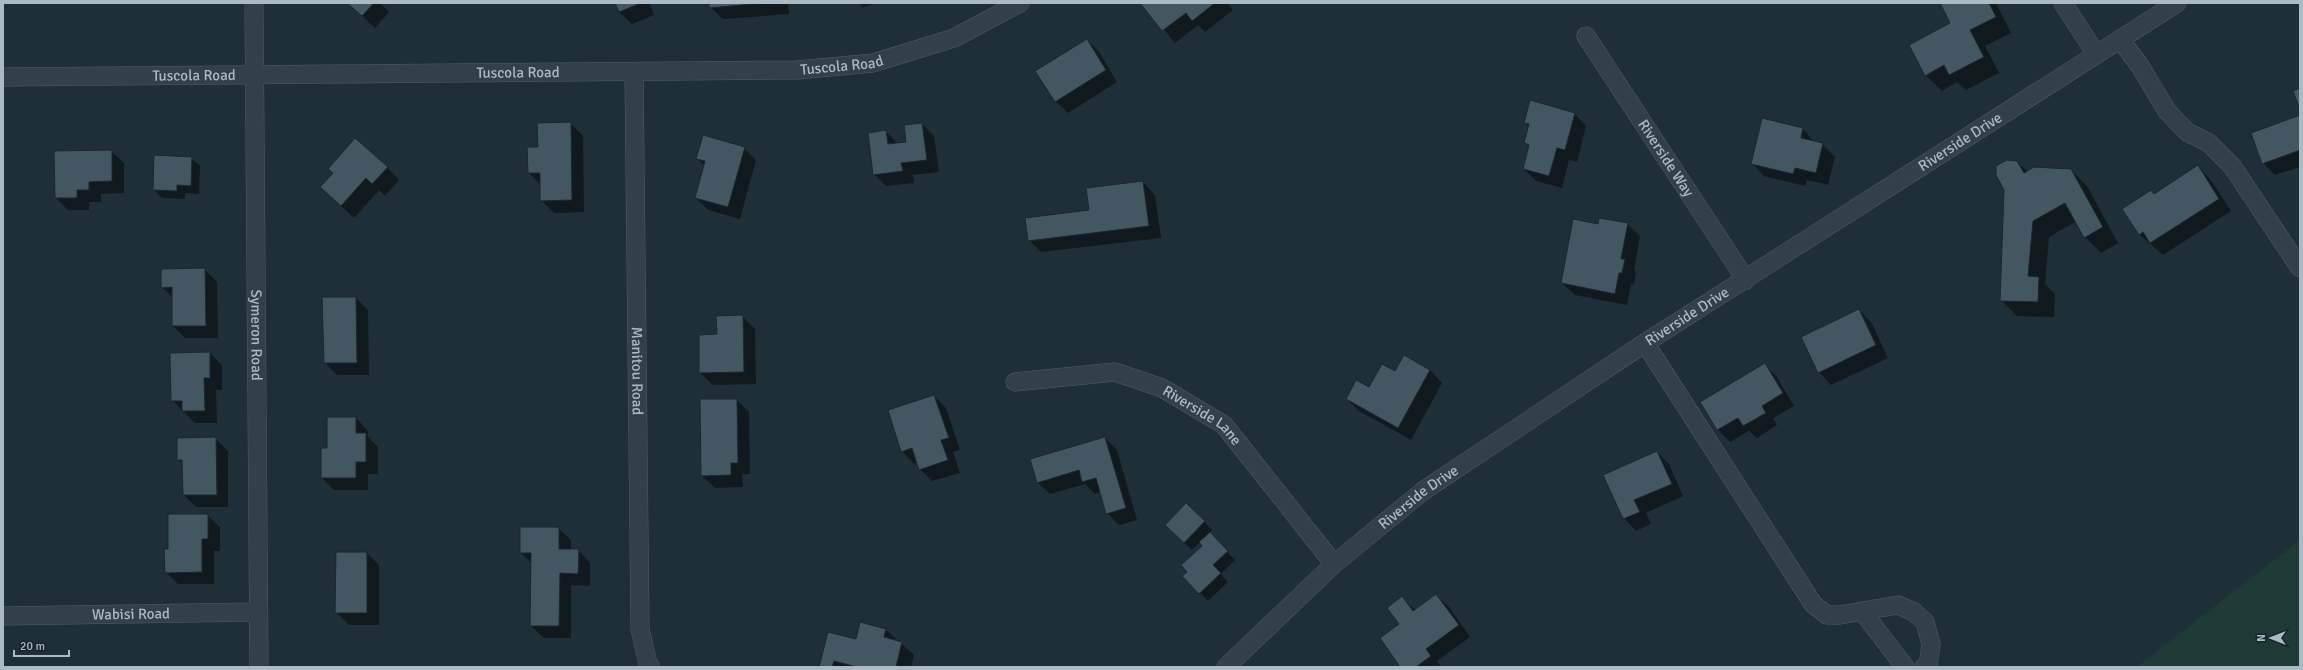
<svg xmlns="http://www.w3.org/2000/svg" width="2303" height="670" font-family="Signika,sans-serif">
  <style>
    .green { fill: #203a38 }
    .shadow { fill: #0007 }
    .building { fill: #435763; stroke: #192730 }
    .lines { fill: none; stroke-linecap: round; stroke-linejoin: round }
    .minor-casing { stroke: #4f5e67; stroke-width: 19 }
    .minor { stroke: #314049; stroke-width: 18 }
    .labels { text-anchor: middle; stroke-width: 4; stroke-linejoin: round; paint-order: stroke }
    .street-label { font-size: 15px; fill: #abbbc6; stroke: #17252e }
  </style>
  <rect width="100%" height="100%" fill="#1e2f39"/>
  <!-- green -->
  <path class="green" d="M2300,540V667H2137Z"/>
  <!-- shadow -->
  <g class="shadow">
    <path d="M348,3H380L389,12L375,28Z"/>
    <path d="M616,3H654L650,5L654,15L632,24L619,12Z"/>
    <path d="M710,3H788L789,14L723,19L710,7Z"/>
    <path d="M859,3H878L863,7Z"/>
    <path d="M1142,3H1227L1233,10L1205,32L1198,25L1175,43Z"/>
    <path d="M1941,3H1996L2011,33L1985,46L1999,73L1966,90L1957,82L1942,91L1926,76L1952,24Z"/>
    <path d="M1087,40L1099,52L1117,82L1068,113L1055,101Z"/>
    <path d="M1574,113L1586,126L1577,162L1569,160L1562,188L1536,181L1524,169L1530,148L1525,143L1529,127L1525,123Z"/>
    <path d="M2300,116V167L2275,175L2263,163Z"/>
    <path d="M1763,119L1803,129L1815,143L1822,144L1835,157L1828,185L1807,180L1805,186L1764,176L1752,163Z"/>
    <path d="M570,123L583,136L584,212L554,213L541,200V185L529,173L539,148Z"/>
    <path d="M922,124L934,136L939,172L913,175L914,183L886,186L874,174L886,131L898,144L907,143Z"/>
    <path d="M744,148L756,160L740,219L708,210L696,198L705,166L697,159Z"/>
    <path d="M111,151L124,163V193L101,194V202H89V210H68L56,198Z"/>
    <path d="M191,158L200,166L199,194L185,193V199L162,198L154,190Z"/>
    <path d="M2017,162L2028,172L2071,170L2087,186L2118,243L2101,253L2085,237L2077,221L2049,237L2045,284L2055,294L2054,317L2017,316L2001,300Z"/>
    <path d="M387,167L399,180L385,196L379,190L354,218L321,187Z"/>
    <path d="M2198,167L2210,179L2231,211L2163,255L2139,234L2154,195Z"/>
    <path d="M1143,182L1155,195L1161,238L1041,252L1029,240L1090,211Z"/>
    <path d="M1627,224L1640,236L1634,270L1636,273L1634,285L1631,284L1627,305L1575,295L1562,283L1599,225Z"/>
    <path d="M204,269L217,282L218,338H185L173,326V298L162,287Z"/>
    <path d="M356,298L368,310L369,375H337L325,363Z"/>
    <path d="M1859,310L1871,322L1888,358L1831,385L1819,372Z"/>
    <path d="M742,316L755,329L756,384L713,385L700,373Z"/>
    <path d="M210,353L222,365V390H216L217,423H195L172,400Z"/>
    <path d="M1404,356L1430,370L1442,383L1411,440L1359,411L1347,399L1395,373Z"/>
    <path d="M1765,365L1777,377L1794,406L1773,418L1777,425L1757,438L1749,431L1730,442L1718,430L1702,402Z"/>
    <path d="M934,396L946,408L960,450L953,452L960,473L932,481L920,469L918,462L914,464L902,451Z"/>
    <path d="M737,400L749,412L750,474H742L743,487L715,488L702,476Z"/>
    <path d="M356,418L368,431V437L378,447V474H368V490H334L322,478L328,449Z"/>
    <path d="M215,438L228,451V507H196L184,495L183,464L178,459Z"/>
    <path d="M1105,438L1117,450L1137,520L1119,525L1107,513L1101,492L1095,494L1085,484L1050,494L1037,482Z"/>
    <path d="M1657,452L1669,464L1683,496L1646,513L1651,524L1636,531L1624,518Z"/>
    <path d="M207,515L220,527V551H214V584H178L166,572L169,550Z"/>
    <path d="M1204,521L1212,530L1209,533L1235,560L1221,574L1228,582L1208,601L1200,593L1188,572L1203,546L1200,542L1192,550L1174,533Z"/>
    <path d="M558,528L571,540V550H578L590,563V586L571,585V638H544L531,626V563L521,553Z"/>
    <path d="M367,553L379,565V625H349L336,612Z"/>
    <path d="M1436,595L1449,607L1470,637L1437,661L1441,667H1402L1400,624L1402,598L1415,610Z"/>
    <path d="M886,630L914,655L911,667H821L857,640Z"/>
  </g>
  <!-- building -->
  <g class="building">
    <path d="M347,3H374L362,16Z"/>
    <path d="M615,3H641L619,12Z"/>
    <path d="M709,3H765L709,8Z"/>
    <path d="M1140,3H1215L1192,21L1186,13L1162,31Z"/>
    <path d="M1940,3H1989L1996,17L1970,30L1984,57L1949,75L1944,65L1925,76L1909,45L1950,23Z"/>
    <path d="M1087,39L1106,70L1055,102L1035,71Z"/>
    <path d="M2300,88V110L2293,91Z"/>
    <path d="M1530,100L1575,113L1565,150L1557,148L1549,176L1523,169L1529,145L1524,143L1529,124L1524,123Z"/>
    <path d="M2300,115V150L2262,164L2251,133Z"/>
    <path d="M1762,118L1803,128L1801,138L1823,143L1816,173L1795,168L1793,174L1751,164Z"/>
    <path d="M571,122L572,200L540,201V173H528L527,147H538L537,123Z"/>
    <path d="M922,123L927,160L901,163L903,171L873,175L868,133L886,130L888,144L906,142L904,125Z"/>
    <path d="M703,135L745,147L728,207L695,198L705,161L696,159Z"/>
    <path d="M355,138L388,167L372,184L366,178L341,206L320,187L333,173L328,169Z"/>
    <path d="M112,150V181L89,182V190H77V198H55L54,151Z"/>
    <path d="M154,155L192,157L191,186L177,185V191L153,190Z"/>
    <path d="M2007,160L2017,161L2024,173L2034,167L2071,169L2103,227L2084,238L2065,203L2033,221L2028,276L2039,277L2038,302L2000,301L2004,190L1996,175V166Z"/>
    <path d="M2198,165L2219,199L2150,243L2143,232L2139,235L2122,209L2151,190L2154,194Z"/>
    <path d="M1143,181L1149,226L1028,241L1025,218L1089,210L1086,188Z"/>
    <path d="M1599,218L1628,223L1621,259H1625L1622,273H1619L1615,294L1561,283L1573,219L1598,224Z"/>
    <path d="M205,268L206,326H172V287L161,288V269Z"/>
    <path d="M322,297H356L357,363H324Z"/>
    <path d="M1859,309L1876,345L1818,373L1801,337Z"/>
    <path d="M743,315L744,372L699,373V335L717,334L716,316Z"/>
    <path d="M210,352V378H204L205,411H182V401H171L170,353Z"/>
    <path d="M1404,355L1430,370L1398,428L1346,399L1356,380L1369,387L1382,364L1395,371Z"/>
    <path d="M1765,363L1783,393L1762,406L1766,413L1743,426L1738,418L1717,430L1700,402Z"/>
    <path d="M934,395L949,438L941,440L948,460L919,470L912,448L901,452L888,410Z"/>
    <path d="M700,399H737L738,463H731V475L701,476Z"/>
    <path d="M327,417H356V433H366V462H356V478H321V448H327Z"/>
    <path d="M216,437L217,495H183L182,460H177V438Z"/>
    <path d="M1105,437L1126,508L1106,514L1096,478L1082,482L1079,470L1037,483L1030,459Z"/>
    <path d="M1657,451L1672,484L1634,500L1640,512L1623,519L1603,475Z"/>
    <path d="M1186,503L1205,521L1184,543L1165,525Z"/>
    <path d="M168,514H208V539H202V572L165,573L164,549H168Z"/>
    <path d="M520,527H559V549H579L578,574L560,573L559,626H530L531,553H520Z"/>
    <path d="M1210,532L1228,551L1213,565L1221,573L1199,594L1182,576L1187,572L1181,565L1202,546L1199,542Z"/>
    <path d="M336,552H367V613H335Z"/>
    <path d="M1436,594L1459,625L1426,649L1431,656L1416,667H1400L1380,638L1399,624L1387,608L1402,596L1413,611Z"/>
    <path d="M860,622L886,629L884,637L902,642L896,667H857L834,661L832,667H819L828,632L856,639Z"/>
  </g>
  <g class="lines">
    <!-- minor casing -->
    <g class="minor-casing">
      <g id="minor">
        <path id="s1" d="M254,3L259,667"/>
        <path d="M2063,3L2096,54"/>
        <path id="s2" d="M1586,36L1746,280"/>
        <path d="M2120,39L2140,66L2167,111L2187,132L2209,143L2232,166L2300,268"/>
        <path id="s3" d="M634,72L640,629L648,664L651,667"/>
        <path id="s4" d="M3,77L798,70L873,63L954,38L1020,3"/>
        <path d="M1645,343L1813,604L1827,615H1840L1898,605L1914,612L1925,622L1931,644L1928,666L1924,667"/>
        <path id="s5" d="M1015,382L1115,372L1162,388L1224,425L1334,564"/>
        <path d="M1862,611L1905,667"/>
        <path id="s6" d="M3,616L258,612"/>
        <path id="s7" d="M1226,667L1334,564L1423,491L1645,343L2177,3"/>
      </g>
    </g>
    <!-- minor -->
    <use href="#minor" class="minor"/>
  </g>
  <g class="labels">
    <!-- street labels -->
    <g class="street-label">
      <text dy="5" stroke="none"><textPath href="#s4" startOffset="839">Tuscola Road</textPath></text>
      <text dy="5" stroke="none"><textPath href="#s4" startOffset="515">Tuscola Road</textPath></text>
      <text dy="5" stroke="none"><textPath href="#s4" startOffset="191">Tuscola Road</textPath></text>
      <text dy="5" stroke="none"><textPath href="#s7" startOffset="905">Riverside Drive</textPath></text>
      <text dy="5" stroke="none"><textPath href="#s2" startOffset="146">Riverside Way</textPath></text>
      <text dy="5" stroke="none"><textPath href="#s7" startOffset="581">Riverside Drive</textPath></text>
      <text dy="5" stroke="none"><textPath href="#s1" startOffset="332">Symeron Road</textPath></text>
      <text dy="5" stroke="none"><textPath href="#s3" startOffset="299">Manitou Road</textPath></text>
      <text dy="5" stroke="none"><textPath href="#s5" startOffset="199">Riverside Lane</textPath></text>
      <text dy="5" stroke="none"><textPath href="#s7" startOffset="257">Riverside Drive</textPath></text>
      <text dy="5" stroke="none"><textPath href="#s6" startOffset="128">Wabisi Road</textPath></text>
    </g>
  </g>
  <!-- border -->
  <rect width="2303" height="670" fill="none" stroke="#abbbc6" stroke-width="8"/>
  <!-- north arrow -->
  <g transform="translate(2271 638) rotate(270)" stroke="#17252e" stroke-width="3" paint-order="stroke">
  <path d="M0-3L7 15L0 10L-7 15Z" fill="#abbbc6"/>
  <text y="-6" font-size="11" font-weight="bold" text-anchor="middle" fill="#abbbc6">N</text>
  </g>
  <!-- scale -->
  <path d="M14 650v6h55v-6" fill="none" stroke="#abbbc6" stroke-width="2"/>
  <text x="20" y="650" font-size="12" fill="#abbbc6" stroke="#17252e" stroke-width="3" paint-order="stroke">20 m</text>
</svg>
